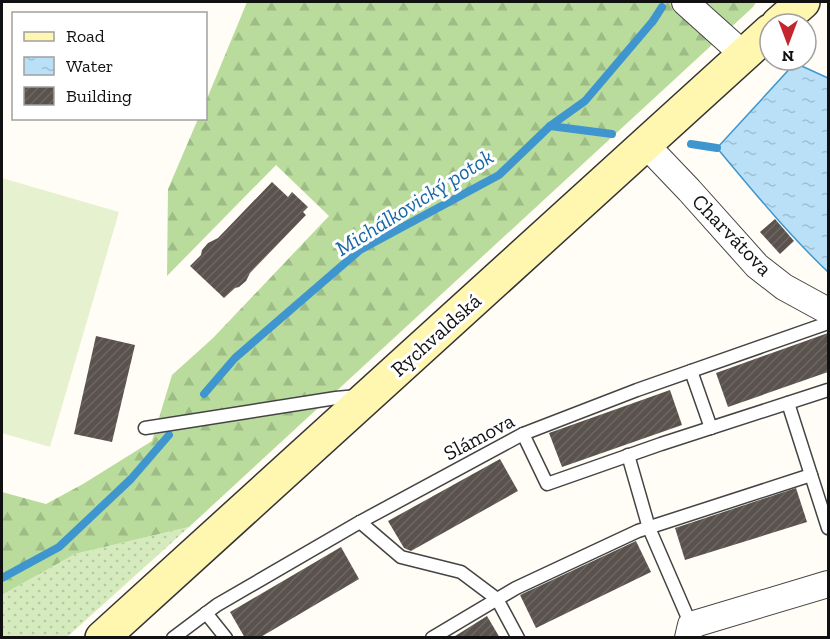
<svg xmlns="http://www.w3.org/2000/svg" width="830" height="639" font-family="'Zilla Slab',serif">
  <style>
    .grass { fill: url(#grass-dots) }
    .forest { fill: url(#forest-firs) }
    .pitch { fill: #e6f2cf }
    .water { fill: url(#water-ripples); stroke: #3f96cf; stroke-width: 1.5 }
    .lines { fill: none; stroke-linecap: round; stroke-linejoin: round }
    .stream { stroke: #3f96cf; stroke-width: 8 }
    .building { fill: url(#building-hatch) }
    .lane-casing { stroke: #444; stroke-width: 15 }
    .street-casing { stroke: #444; stroke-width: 28 }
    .secondary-casing { stroke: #333; stroke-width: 36 }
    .lane { stroke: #fff; stroke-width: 12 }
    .street { stroke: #fff; stroke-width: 26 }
    .secondary { stroke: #fff6b0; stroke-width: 33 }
    .labels { text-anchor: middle; stroke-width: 6; stroke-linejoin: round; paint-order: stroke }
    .street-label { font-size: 21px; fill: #111; stroke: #fff }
    .water-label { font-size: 22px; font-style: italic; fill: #1768a6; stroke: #fff }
  </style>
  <defs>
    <pattern id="grass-dots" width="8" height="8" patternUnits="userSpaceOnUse" patternTransform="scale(1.5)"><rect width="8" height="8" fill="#d5ebbd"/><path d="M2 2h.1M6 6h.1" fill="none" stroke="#b6c8a1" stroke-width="1.8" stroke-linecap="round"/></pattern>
    <pattern id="forest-firs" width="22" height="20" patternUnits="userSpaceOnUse" patternTransform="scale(1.5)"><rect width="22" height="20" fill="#b9dc9c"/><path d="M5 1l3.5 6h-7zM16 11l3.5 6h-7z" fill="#9ebc85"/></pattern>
    <pattern id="water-ripples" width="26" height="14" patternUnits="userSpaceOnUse" patternTransform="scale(1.5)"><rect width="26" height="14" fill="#b9e0f7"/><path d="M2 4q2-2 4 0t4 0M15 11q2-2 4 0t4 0" fill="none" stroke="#9ebfd3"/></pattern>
    <pattern id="building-hatch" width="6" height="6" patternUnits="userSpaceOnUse" patternTransform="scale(1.5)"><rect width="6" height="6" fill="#5a524d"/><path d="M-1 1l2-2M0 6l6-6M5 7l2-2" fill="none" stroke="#6d6662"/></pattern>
  </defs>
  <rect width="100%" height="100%" fill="#fffdf5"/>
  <!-- grass -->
  <path class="grass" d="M189,527L67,637H2V595L75,554Z"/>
  <!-- forest -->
  <path class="forest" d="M247,2H756L753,7L189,527L75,554L2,595V492L46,504L83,484L152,441L172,375L213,338L329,216L276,165L167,276L168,189L198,119L206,118V101Z"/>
  <!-- pitch -->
  <path class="pitch" d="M2,178L119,212L50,447L2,433Z"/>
  <!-- water -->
  <path class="water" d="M795,63L828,78V272C788,234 753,191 717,148Z"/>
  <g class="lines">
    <!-- stream -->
    <g class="stream">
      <path d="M550,126L612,134"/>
      <path d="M691,144L717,148"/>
      <path d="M204,394L235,358L360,250L499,175L550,126L585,101L653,21L662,7"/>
      <path d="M2,578L59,547L131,479L169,435"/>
    </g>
  </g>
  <!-- building -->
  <g class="building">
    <path d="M272,182L288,197L292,192L308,207L303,212L306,215L250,273L246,281L239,287L235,288L224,298L190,266L201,255L202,250L208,243L218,238Z"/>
    <path d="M775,219L794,241L780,254L760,232Z"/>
    <path d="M828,333V372L728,407L716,373Z"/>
    <path d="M96,336L135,345L112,442L74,434Z"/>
    <path d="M670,390L682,425L562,467L549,433Z"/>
    <path d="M500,459L518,491L411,551L404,548L388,521Z"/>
    <path d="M796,488L807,522L685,560L675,528Z"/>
    <path d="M636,541L651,572L536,628L520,595Z"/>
    <path d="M341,547L359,579L259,638H245L230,612Z"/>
    <path d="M487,616L500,638H452Z"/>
  </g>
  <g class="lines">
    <!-- lane casing -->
    <g class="lane-casing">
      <g id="lane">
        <path d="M691,371L711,428"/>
        <path d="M788,403L828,528"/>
        <path d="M145,428L336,398L357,396"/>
        <path d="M523,434L547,484L661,444L828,390"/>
        <path d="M628,455L649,528L691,625"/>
        <path d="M360,522L401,557L461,572L497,599L518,638"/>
        <path d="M206,613L226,638"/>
        <path d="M173,638L217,605L360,522L523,434L637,390L828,323"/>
        <path d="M432,638L516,588L638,531L811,475"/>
      </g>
    </g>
    <!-- street casing -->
    <g class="street-casing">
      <g id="street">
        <path d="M685,2L744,55"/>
        <path d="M646,145L689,190L757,266L784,287L828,311"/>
        <path d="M688,638L691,625L828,584"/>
      </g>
    </g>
    <!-- secondary casing -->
    <g class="secondary-casing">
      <g id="secondary">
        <path d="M778,24L803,2"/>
        <path d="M102,638L770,31"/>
      </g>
    </g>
    <!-- lane -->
    <use href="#lane" class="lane"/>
    <!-- street -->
    <use href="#street" class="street"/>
    <!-- secondary -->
    <use href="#secondary" class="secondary"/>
  </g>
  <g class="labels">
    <!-- street labels -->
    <g class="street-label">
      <text transform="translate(732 235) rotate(46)" y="7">Charvátova</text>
      <text transform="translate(436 335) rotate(-42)" y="7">Rychvaldská</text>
      <text transform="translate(479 437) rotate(-28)" y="7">Slámova</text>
    </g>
    <!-- water labels -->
    <g class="water-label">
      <text transform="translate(414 202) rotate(-32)" y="8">Michálkovický potok</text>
    </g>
  </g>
  <!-- border -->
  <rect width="830" height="639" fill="none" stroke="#111111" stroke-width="6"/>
  <!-- legend -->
  <rect x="12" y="12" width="195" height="108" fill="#ffffff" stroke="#a0a0a0" stroke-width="1.5"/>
  <rect x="24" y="32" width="30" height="9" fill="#fff6b0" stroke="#a0a0a0" stroke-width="1.5"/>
  <text x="66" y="42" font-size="18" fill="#111111">Road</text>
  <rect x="24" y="57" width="30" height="18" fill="url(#water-ripples)" stroke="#a0a0a0" stroke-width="1.5"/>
  <text x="66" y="72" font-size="18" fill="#111111">Water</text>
  <rect x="24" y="87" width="30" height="18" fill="url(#building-hatch)" stroke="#a0a0a0" stroke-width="1.5"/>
  <text x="66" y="102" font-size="18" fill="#111111">Building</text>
  <!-- north arrow -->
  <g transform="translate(788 42) rotate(180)"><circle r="28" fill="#ffffff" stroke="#a0a0a0" stroke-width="1.5"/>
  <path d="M0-4.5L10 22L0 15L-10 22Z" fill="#c4262e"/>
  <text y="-9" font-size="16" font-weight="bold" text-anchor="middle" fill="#111111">N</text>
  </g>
</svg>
